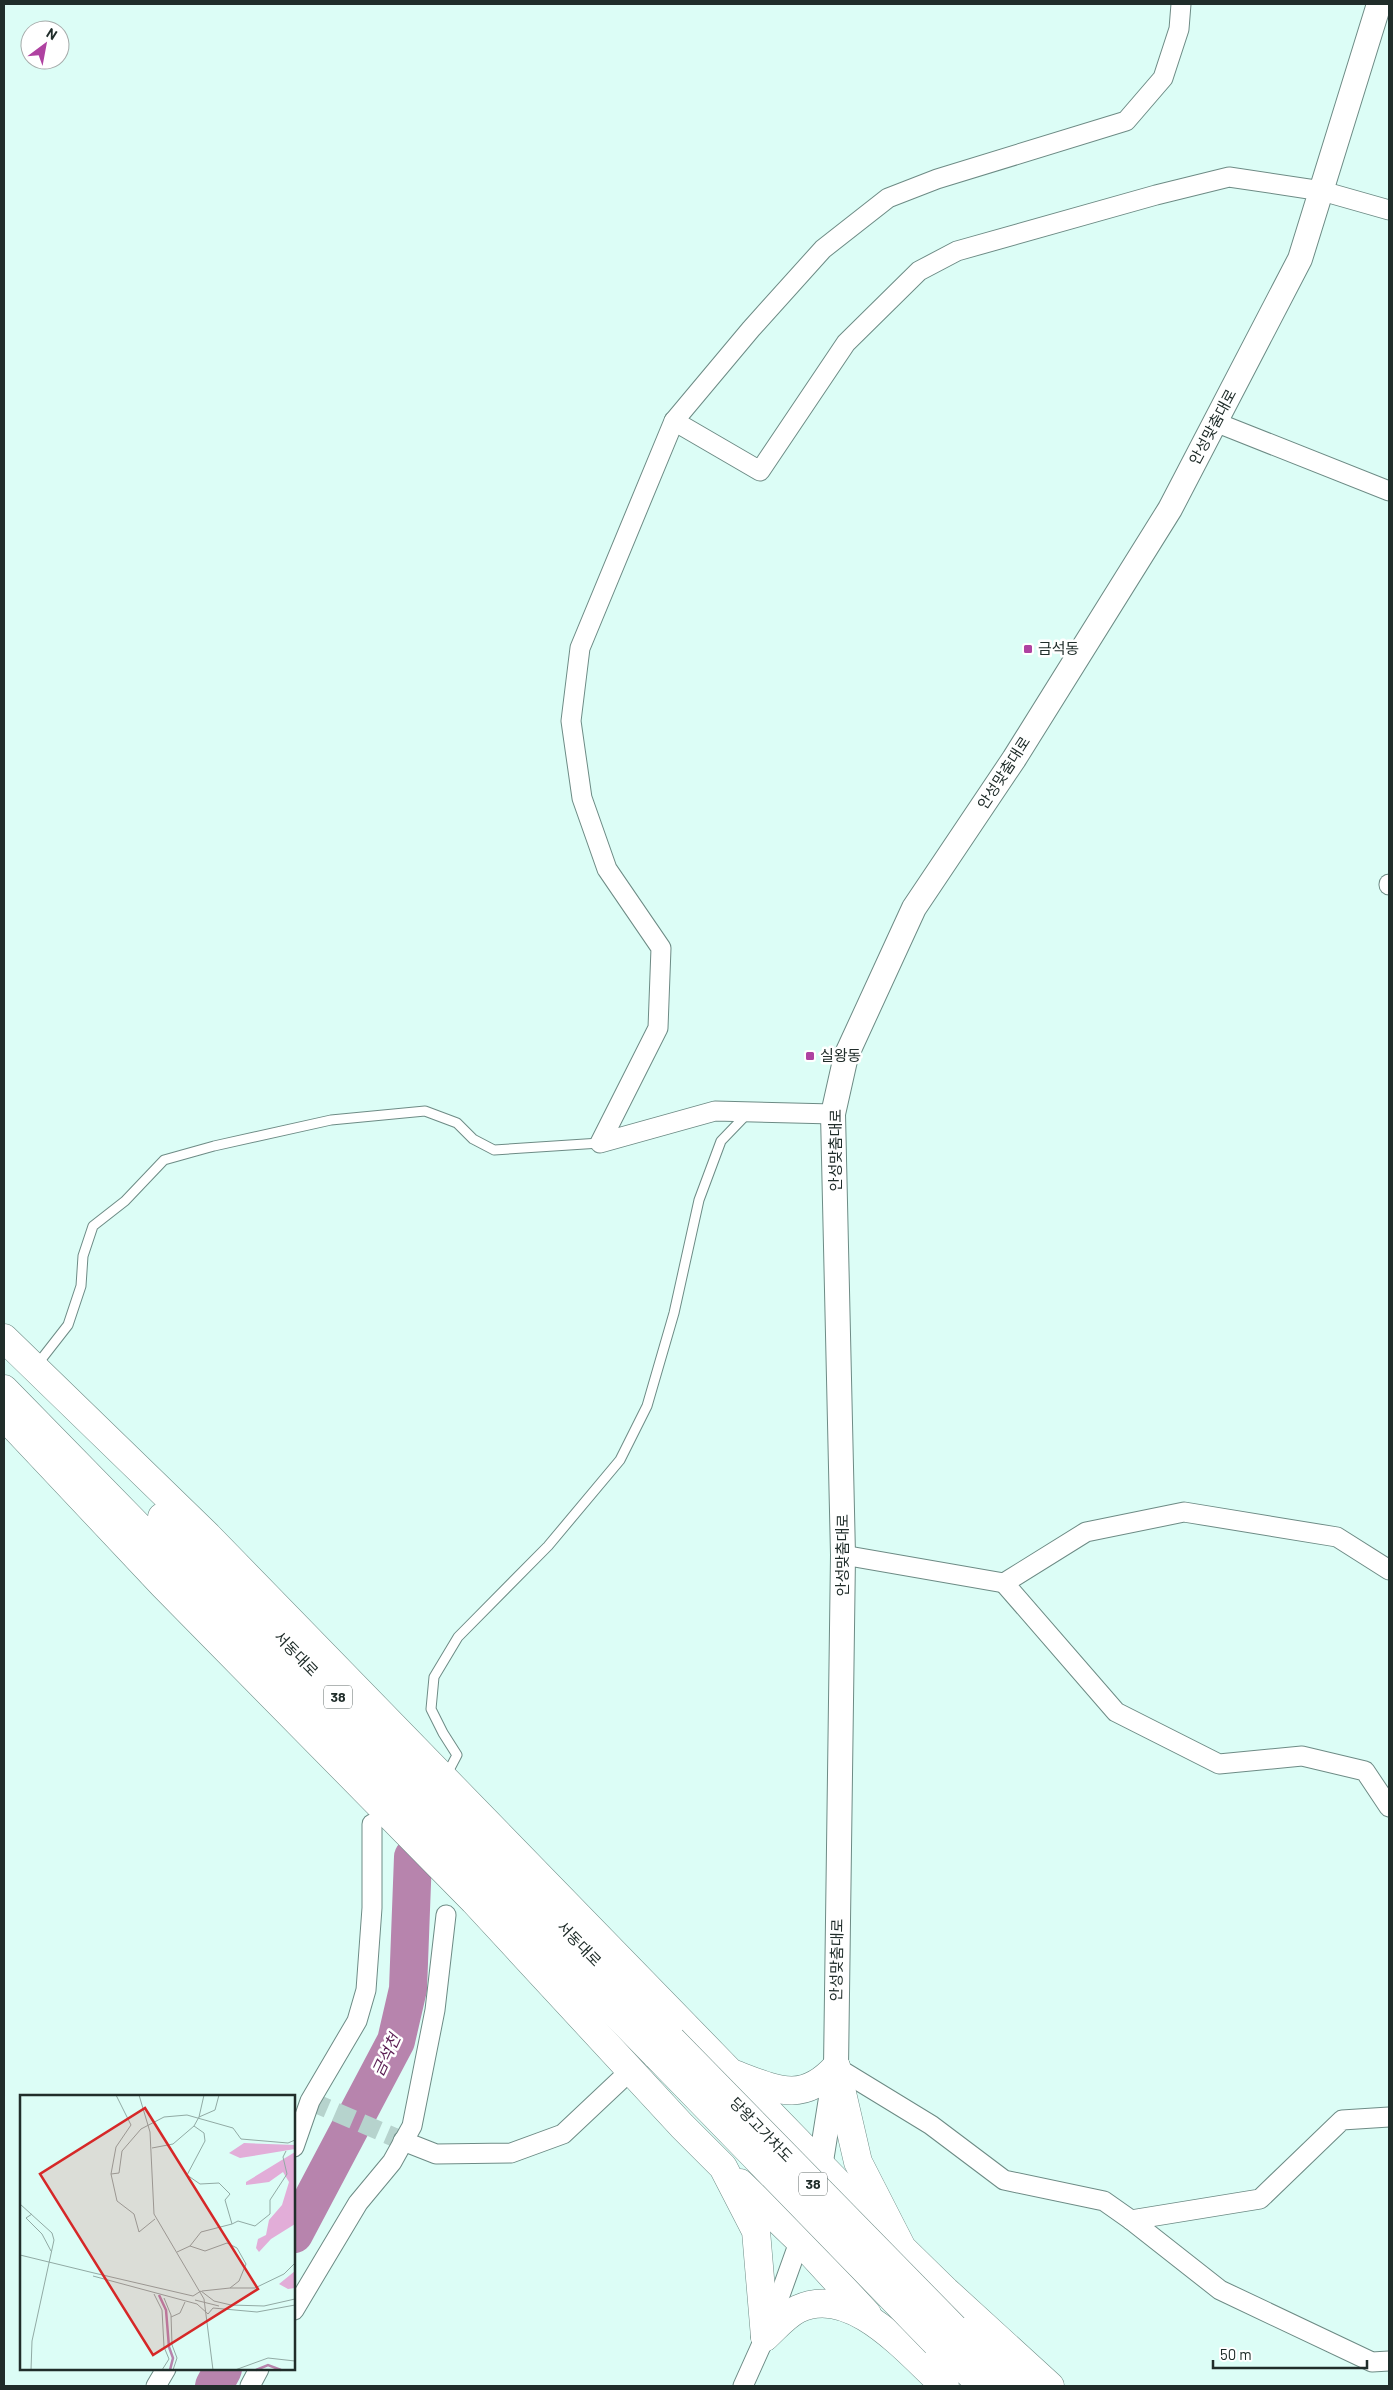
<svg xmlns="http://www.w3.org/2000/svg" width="1393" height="2390" font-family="Barlow,'Noto Sans KR',sans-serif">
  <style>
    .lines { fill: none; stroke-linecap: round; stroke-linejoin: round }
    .river { stroke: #b784ad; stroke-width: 38 }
    .minor-tunnel { stroke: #b6d3cd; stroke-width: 19; stroke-dasharray: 19 9; stroke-linecap: butt }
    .service-casing { stroke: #6d8b85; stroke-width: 11 }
    .minor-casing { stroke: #6d8b85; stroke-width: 21 }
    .tertiary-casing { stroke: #6d8b85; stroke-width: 26 }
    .trunk-casing { stroke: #6d8b85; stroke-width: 29 }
    .service { stroke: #fff; stroke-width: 9 }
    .minor { stroke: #fff; stroke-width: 19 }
    .tertiary { stroke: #fff; stroke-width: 24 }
    .trunk { stroke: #fff; stroke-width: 28 }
    .trunk-bridge-casing { stroke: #6d8b85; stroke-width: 29; stroke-linecap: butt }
    .trunk-bridge { stroke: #fff; stroke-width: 28 }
    .poi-dot { fill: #af42a1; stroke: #fff; stroke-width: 2 }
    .labels { text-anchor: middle; stroke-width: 5; stroke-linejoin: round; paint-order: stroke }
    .shield { fill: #fff; stroke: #636c6a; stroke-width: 1 }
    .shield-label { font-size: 14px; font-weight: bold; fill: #202d2a }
    .street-label { font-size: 15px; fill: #202d2a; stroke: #fff }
    .poi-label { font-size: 15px; fill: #202d2a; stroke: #fff; text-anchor: start }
    .water-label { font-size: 16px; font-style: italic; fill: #5a1c52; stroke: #fff }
    .inset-river { fill: none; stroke: #b784ad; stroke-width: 2.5 }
    .inset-road { fill: none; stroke: #91aaa4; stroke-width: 1 }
    .view { fill: #d62828; fill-opacity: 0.15; stroke: #d62828; stroke-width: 2.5 }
    .inset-edge { fill: none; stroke: #202d2a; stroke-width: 2.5 }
  </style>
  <rect width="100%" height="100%" fill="#dcfdf6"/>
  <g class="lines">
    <!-- river -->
    <g class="river">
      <path d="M294,2234L396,2041L408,1989L413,1857"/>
      <path d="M214,2386L223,2369"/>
    </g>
    <!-- minor-tunnel -->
    <path class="minor-tunnel" d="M310,2101L403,2141"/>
    <!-- service casing -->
    <g class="service-casing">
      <g id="service">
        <path d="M36,1366L68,1325L81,1286L83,1256L93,1226L125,1201L164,1160L214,1146L331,1120L425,1111L457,1123L473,1139L494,1150L600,1143"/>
        <path d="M446,1776L457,1755L443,1733L431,1709L434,1677L458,1637L548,1546L620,1460L647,1406L674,1313L699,1200L721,1141L747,1114"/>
      </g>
    </g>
    <!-- minor casing -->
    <g class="minor-casing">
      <g id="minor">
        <path d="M674,421L751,329L823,249L888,198L937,179L1126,121L1163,78L1179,29L1181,4"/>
        <path d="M1215,422L1389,491"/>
        <path d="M1389,884V885"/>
        <path d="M833,1114L715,1111L600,1143L658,1028L661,948L607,869L582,798L571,721L580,648L674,421L760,471L846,343L919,271L957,251L1156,195L1229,177L1322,191L1389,210"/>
        <path d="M843,1555L1004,1583L1086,1532L1184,1512L1337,1537L1389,1570"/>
        <path d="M1004,1583L1116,1712L1219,1764L1302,1756L1365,1771L1389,1807"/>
        <path d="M836,2067L931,2125L1004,2180L1104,2201L1131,2220L1260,2199L1342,2120L1389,2117"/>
        <path d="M403,2141L436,2154L511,2153L563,2134L631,2070"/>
        <path d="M294,2147L310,2101L357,2021L366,1990L372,1908V1824"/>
        <path d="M1131,2220L1220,2290L1372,2362L1389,2361"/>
        <path d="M294,2310L358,2203L392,2162L412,2126L435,2010L446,1915"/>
        <path d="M156,2386L166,2369"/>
        <path d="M250,2386L259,2369"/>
        <path d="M743,2386L765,2337L803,2231"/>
      </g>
    </g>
    <!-- tertiary casing -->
    <g class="tertiary-casing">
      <path id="tertiary" d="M818,2180L836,2067L843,1555L833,1114L846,1056L914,908L1014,759L1170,509L1300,259L1379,4"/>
    </g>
    <!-- trunk casing -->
    <g class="trunk-casing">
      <g id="trunk">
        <path d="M4,1338L208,1536L731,2073C773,2088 801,2106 836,2067"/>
        <path d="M4,1389L657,2056"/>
        <path d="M4,1416L163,1585L474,1901L682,2126L723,2167L756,2231L765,2337"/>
        <path d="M162,1517L672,2040"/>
        <path d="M836,2067L858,2162L902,2248L946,2291L1050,2386"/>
        <path d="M735,2077L881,2227"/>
        <path d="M740,2183L800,2241L867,2314"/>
        <path d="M954,2328L1017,2386"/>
        <path d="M765,2337C775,2328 786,2315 798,2309C852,2283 909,2354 945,2386"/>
        <path d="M936,2343L983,2386"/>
      </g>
    </g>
    <!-- service -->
    <use href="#service" class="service"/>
    <!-- minor -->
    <use href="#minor" class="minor"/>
    <!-- tertiary -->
    <use href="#tertiary" class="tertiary"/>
    <!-- trunk -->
    <use href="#trunk" class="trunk"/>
    <!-- trunk-bridge casing -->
    <g class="trunk-bridge-casing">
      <g id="trunk-bridge">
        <path d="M672,2040L954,2328"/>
        <path d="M657,2056L936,2343"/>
      </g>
    </g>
    <!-- trunk-bridge -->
    <use href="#trunk-bridge" class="trunk-bridge"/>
  </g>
  <!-- markers -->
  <g class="poi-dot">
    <rect x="1023" y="644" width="10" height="10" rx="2.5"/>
    <rect x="805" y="1051" width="10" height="10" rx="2.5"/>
  </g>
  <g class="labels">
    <!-- shield labels -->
    <g class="shield">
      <rect x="324" y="1685.5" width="28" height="23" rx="4"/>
      <rect x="799" y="2172.5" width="28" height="23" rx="4"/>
    </g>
    <g class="shield-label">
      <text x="338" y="1702">38</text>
      <text x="813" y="2189">38</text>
    </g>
    <!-- street labels -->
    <g class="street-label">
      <text transform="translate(1213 427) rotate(-62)" y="5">안성맞춤대로</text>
      <text transform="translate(1004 773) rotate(-57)" y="5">안성맞춤대로</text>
      <text transform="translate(836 1150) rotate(-90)" y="5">안성맞춤대로</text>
      <text transform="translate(843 1555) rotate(-90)" y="5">안성맞춤대로</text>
      <text transform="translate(296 1654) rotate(46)" y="5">서동대로</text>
      <text transform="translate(579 1944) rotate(46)" y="5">서동대로</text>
      <text transform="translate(837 1960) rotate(-89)" y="5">안성맞춤대로</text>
      <text transform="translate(761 2130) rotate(46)" y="5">당왕고가차도</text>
    </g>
    <!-- poi labels -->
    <g class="poi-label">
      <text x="1038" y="654">금석동</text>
      <text x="820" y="1061">실왕동</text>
    </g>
    <!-- water labels -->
    <g class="water-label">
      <text transform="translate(386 2055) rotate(-65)" y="6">금석천</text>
    </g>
  </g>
  <!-- overview -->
  <g transform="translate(20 2095)">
    <rect width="275" height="275" fill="#dcfdf6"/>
    <path d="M224,48L275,50V54L220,63L209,58ZM275,57V129L251,144L239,157L236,153L238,144L246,140L249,125L262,110L269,87L263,77L249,87L226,90V87ZM275,176V193L268,194L259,189Z" fill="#e2add8"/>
    <path class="inset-river" d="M139,200L146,215L149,252L153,263L150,275M236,275L248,270L261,275"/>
    <path class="inset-road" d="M119,0L130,37L134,119L184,204L193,275M184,0L179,22L195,15L199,0M179,22L174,31L184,38L185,46L167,80L180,89L199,88L210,99L205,105L212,129L218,126L235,131L250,119V105L267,79L263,62L266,56M132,53L153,49L174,31M91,79L96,52L111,30L96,0M0,109L32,138L34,145L12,246L11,275M12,119L6,123L22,139L31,156M135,124L119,137L114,119L97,106L91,79L99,78L102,56L121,34L144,22L167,20L213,33L221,44L268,48L275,45M170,151L185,156L207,148L217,153L226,169L219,186L210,193L182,196M157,157L170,151L181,137L212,129M0,160L74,178M74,178L173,201L181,196L194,206L211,210L244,211L275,204M73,181L177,209L188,219L193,213L237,217L275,210M210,193H235L264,179L275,168M134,199L142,215L144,252L149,264L142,275M144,203L151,220L152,250L157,263L153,275M175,205L199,211M151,222L160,218L165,207M13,275H41M215,275L248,263L275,266"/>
    <path class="view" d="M125,13L238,194L133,260L20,79Z"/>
    <rect width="275" height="275" class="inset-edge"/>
  </g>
  <!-- border -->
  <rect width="1393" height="2390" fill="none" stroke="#202d2a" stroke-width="10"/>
  <!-- north arrow -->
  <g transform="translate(45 45) rotate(32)"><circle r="24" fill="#ffffff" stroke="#a6abaa"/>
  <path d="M0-4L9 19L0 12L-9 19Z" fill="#af42a1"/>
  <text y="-8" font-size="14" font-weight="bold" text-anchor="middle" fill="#202d2a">N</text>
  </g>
  <!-- scale -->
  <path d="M1213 2360v8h154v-8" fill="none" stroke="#202d2a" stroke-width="2.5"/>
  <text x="1220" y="2360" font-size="15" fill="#202d2a" stroke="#ffffff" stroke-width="4" paint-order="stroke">50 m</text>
</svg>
